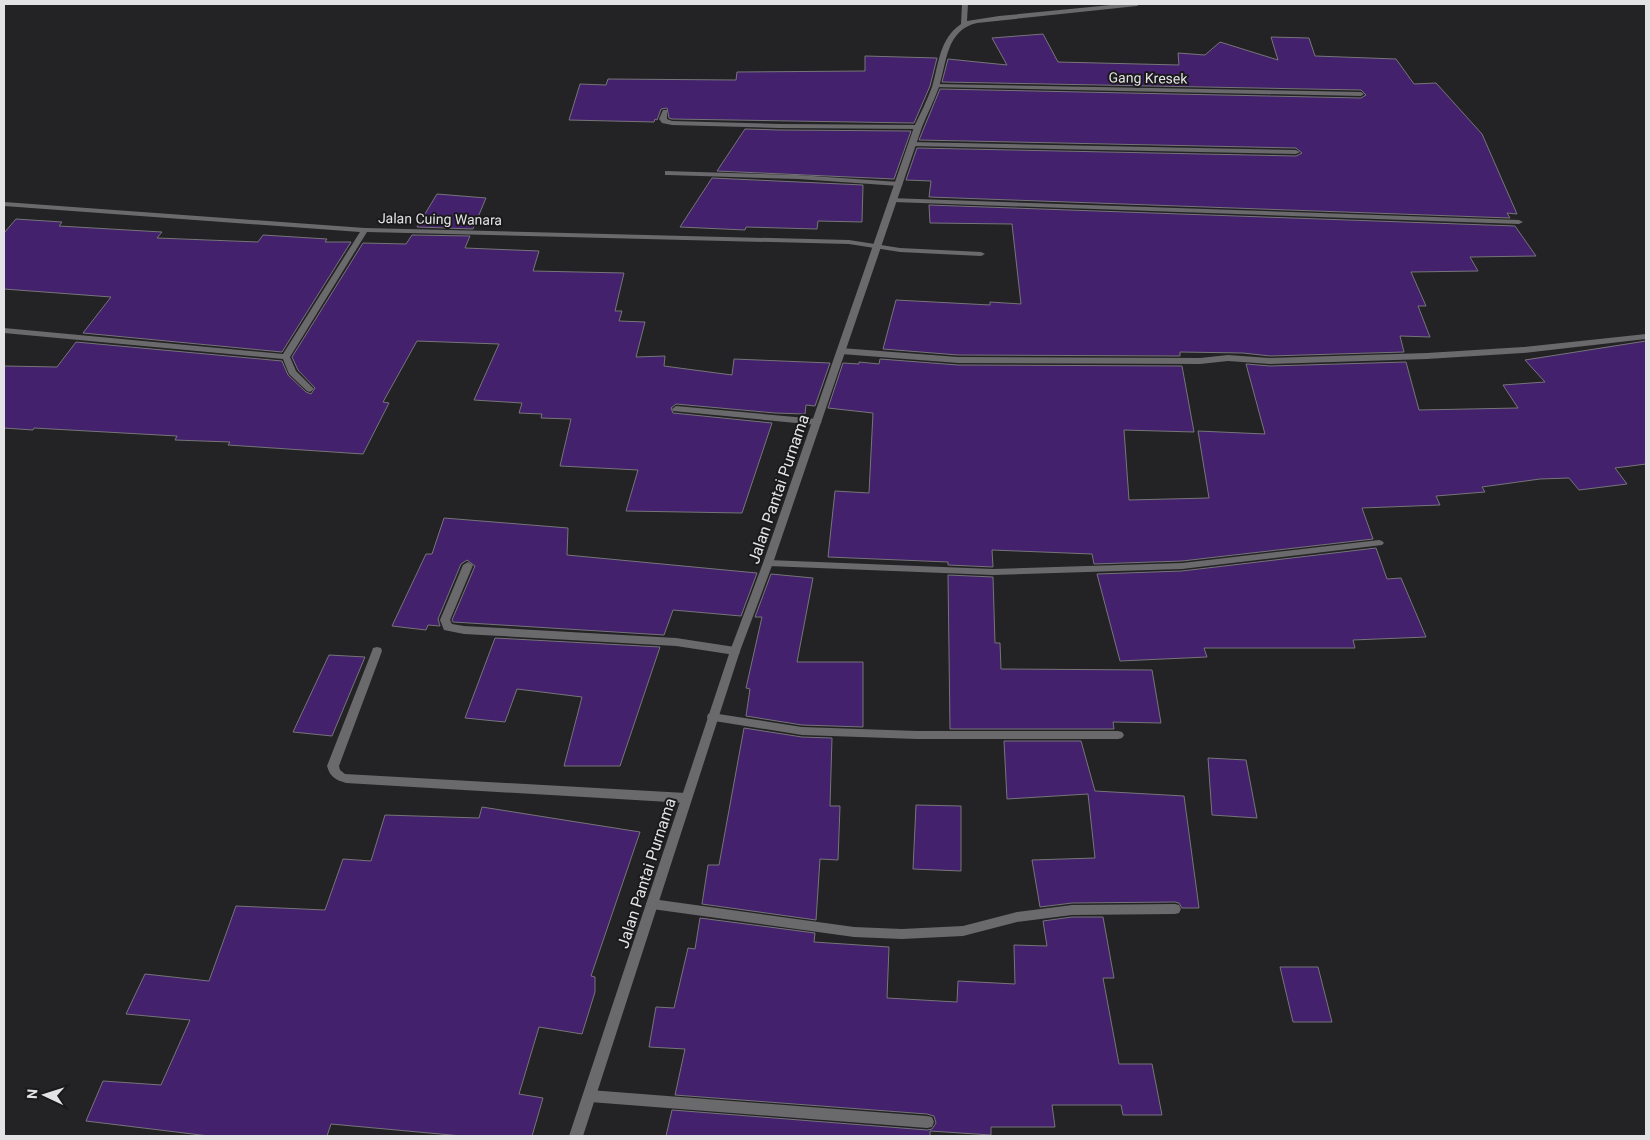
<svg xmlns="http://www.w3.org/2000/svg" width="1650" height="1140" font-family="Roboto,sans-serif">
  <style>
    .building { fill: #43216c; stroke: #767578 }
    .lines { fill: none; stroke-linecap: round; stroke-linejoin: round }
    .minor { fill: #6a696b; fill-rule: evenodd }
    .tertiary { fill: #6a696b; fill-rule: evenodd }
    .labels { text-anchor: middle; stroke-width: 4; stroke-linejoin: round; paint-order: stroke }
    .far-street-label { font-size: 14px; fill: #e3e2e4; stroke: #1a191b }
    .street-label { font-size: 16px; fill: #e3e2e4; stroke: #1a191b }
  </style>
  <rect width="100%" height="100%" fill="#232225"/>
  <!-- building -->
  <g class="building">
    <path d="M1043,34L1058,62L1179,65L1178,53L1205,55L1220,42L1278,60L1271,37L1309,38L1315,56L1396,59L1414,84L1436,83L1482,134L1517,214L1507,213L1510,218L929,197L931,181L906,180L917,148L1296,156L1302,153L1296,148L919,140L940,89L1361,98L1366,95L1361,90L942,82L948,59L1007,65L992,38Z"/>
    <path d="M865,56L937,58L930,86L914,123L672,119L669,118L667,108L661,109L657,120L655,119L654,122L569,120L580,84L606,85L608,79L736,80L737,72L865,71Z"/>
    <path d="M745,129L779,130L911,131L894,179L717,171Z"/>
    <path d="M712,178L863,185L862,222L818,221L817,229L746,227L745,230L680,227Z"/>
    <path d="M437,194L486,198L473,229L417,227Z"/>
    <path d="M929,205L1515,226L1536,256L1470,257L1478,271L1411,272L1426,306H1418L1430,337L1400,336L1404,352L1270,356L1243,353L1180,352V356L958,355L883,349L896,300L990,305V302L1021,304L1012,224L930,223Z"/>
    <path d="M16,219L62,222L59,226L162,232L157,238L258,242L263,235L327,239L325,242H351L282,352L83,333L111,297L4,289V233Z"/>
    <path d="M412,235L470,236L465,248L539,251L533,271L624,273L615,311H622L619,321L645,322L636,357L665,356L664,366L732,375L734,359L830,363L815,406L806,405L805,414L775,413L676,404L671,408L673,413L772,423L742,513L626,511L638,470L560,466L571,419L541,418L542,414L519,413L522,403L474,400L499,344L417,341L383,402L389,403L363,454L228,445L230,442L175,440L177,436L34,428L33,430L4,428V366L57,367L76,342L282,361L288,375L306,392L311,394L315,388L298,370L292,357L363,243L406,244Z"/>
    <path d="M1646,341V464L1615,468L1627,484L1579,490L1569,478L1540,479L1482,487L1485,492L1436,496L1440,505L1362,508L1373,539L1182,561L1094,564L1092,554L992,550L993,567L948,565V562L828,557L835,491L869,493L873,413L828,408L843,363L859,364V362L879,364L880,359L958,365L1182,366L1194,432L1124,430L1129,500L1209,498L1198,431L1265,434L1246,364L1270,366L1406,362L1419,410L1518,408L1503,385L1545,382L1525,360Z"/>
    <path d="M444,518L568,528L567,555L757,573L741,616L673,610L664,635L453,622L452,620L475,566L467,560L461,564L438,619L440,626L428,625L426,630L392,626L426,554H432Z"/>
    <path d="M1376,548L1387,579L1401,578L1426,637L1353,640L1355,648H1204L1207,657L1120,661L1097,574L1182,571Z"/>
    <path d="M771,574L813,578L797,662H863V727L802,725L746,716L750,689L746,688L762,617H755Z"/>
    <path d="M948,575L993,577L995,643H1000L1001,669L1152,670L1161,723L1113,722L1114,729H950Z"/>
    <path d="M495,638L660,647L620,766H564L582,697L517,689L505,722L465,718Z"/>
    <path d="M329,655L365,657L332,736L293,732Z"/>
    <path d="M744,728L802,737L832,738L830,806H840L838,860L820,859L816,920L702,904L708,865H719Z"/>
    <path d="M1004,741H1081L1095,791L1184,796L1199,908H1182L1179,903L1175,902L1072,903L1040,907L1032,860L1095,858L1088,794L1007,799Z"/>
    <path d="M1208,758L1246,760L1257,818L1212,815Z"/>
    <path d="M916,805L961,806V871L913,869Z"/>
    <path d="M482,807L640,832L591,976L595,977V992L582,1034L539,1027L519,1094L543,1098L532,1136H462L331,1124L327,1136H209L86,1121L103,1081L161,1085L190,1020L126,1014L145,974L209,981L236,906L325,910L343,859L371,861L385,815L479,818Z"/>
    <path d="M1072,917H1103L1114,978H1103L1119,1064H1152L1162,1115H1123L1121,1105H1052L1055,1127H991V1135L930,1131V1136H666L672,1110L927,1130L932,1129L936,1123L934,1116L927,1114L675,1095L685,1049L649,1047L656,1007L674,1008L688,948L695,949L700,918L815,933L814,942L889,947L887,998L957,1002L958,981L1015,984L1014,945L1047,946L1043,921Z"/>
    <path d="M1280,967H1318L1332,1022H1293Z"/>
  </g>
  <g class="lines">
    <!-- minor -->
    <g class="minor">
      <path d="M935,84L1361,92L1364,94L1361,96L933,87V85Z"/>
      <path d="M663,110H667V119L672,121L779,124L918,125L922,127L918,129L779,128L672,125L662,123L659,119Z"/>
      <path d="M910,142L1296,150L1300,152L1296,154L913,146L909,144Z"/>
      <path d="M665,171L798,175L899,182L903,184L899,186L798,179L668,175H665Z"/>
      <path d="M890,198L1519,220L1523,222L1519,224L893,202L889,200Z"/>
      <path d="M4,202L365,228L849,240L900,248L981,252L985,254L981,256L900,252L849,244L367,232L290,357L296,371L314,389L310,392L307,391L289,374L283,359L4,333V328L283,354L360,232L4,206Z"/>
      <path d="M1646,334V339L1523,353L1427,359L1270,364L1228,361L1200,364L958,363L841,354L837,351L841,348L958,357L1200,358L1228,355L1270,358L1427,353L1523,347Z"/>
      <path d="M676,406L817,419L822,422L817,425L673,411L672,409Z"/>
      <path d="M1379,540L1382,541L1384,543L1382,545L1182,569L993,575L768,566L763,563L768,560L993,569L1182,563Z"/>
      <path d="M468,562L473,565L450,620L452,624L464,626L676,638L735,647L739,648L740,651L739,654L735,655L676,646L464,634L444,630L440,620L463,565Z"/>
      <path d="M377,647L381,648L382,651L339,766L340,770L345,774L686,793L690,795L692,798L690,801L686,803L346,783C336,780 330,777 327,766L372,651L373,648Z"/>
      <path d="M712,713L802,727L917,731H1118L1122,732L1124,735L1122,738L1118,739H917L802,735L708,720L707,717L708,714Z"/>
      <path d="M652,899L854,927L902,929L963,926L1017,912L1072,905L1175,904L1179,905L1181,909L1179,913L1175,914L1072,915L1017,922L963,936L902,939L854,937L652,909L648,908L646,904L648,900Z"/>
      <path d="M590,1090L927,1116L932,1117L934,1122L932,1127L927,1128L590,1102L585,1100L583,1096L585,1092Z"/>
    </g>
    <!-- tertiary -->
    <path class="tertiary" d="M962,4H968L967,21L999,16L1121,4H1140L1137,6L977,23C946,30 947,62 939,87C934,101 927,114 922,127L773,563L740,651L583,1136H569L730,651L763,563L914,127C920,114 927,101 932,87C939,64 939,39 961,24Z"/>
  </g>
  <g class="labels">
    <!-- far-street labels -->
    <g class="far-street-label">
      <text transform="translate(1148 78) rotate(1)" y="5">Gang Kresek</text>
      <text transform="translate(440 219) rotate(1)" y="5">Jalan Cuing Wanara</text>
    </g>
    <!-- street labels -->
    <g class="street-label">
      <text transform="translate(778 489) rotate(-71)" y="6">Jalan Pantai Purnama</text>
      <text transform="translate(646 873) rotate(-72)" y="6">Jalan Pantai Purnama</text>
    </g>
  </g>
  <!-- border -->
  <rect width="1650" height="1140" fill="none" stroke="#e3e2e4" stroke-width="10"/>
  <!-- north arrow -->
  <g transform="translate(45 1095) rotate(274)" stroke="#1a191b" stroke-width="4" paint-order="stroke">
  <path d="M0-4L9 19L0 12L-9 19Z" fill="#e3e2e4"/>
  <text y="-8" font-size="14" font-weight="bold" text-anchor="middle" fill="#e3e2e4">N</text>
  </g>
</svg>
